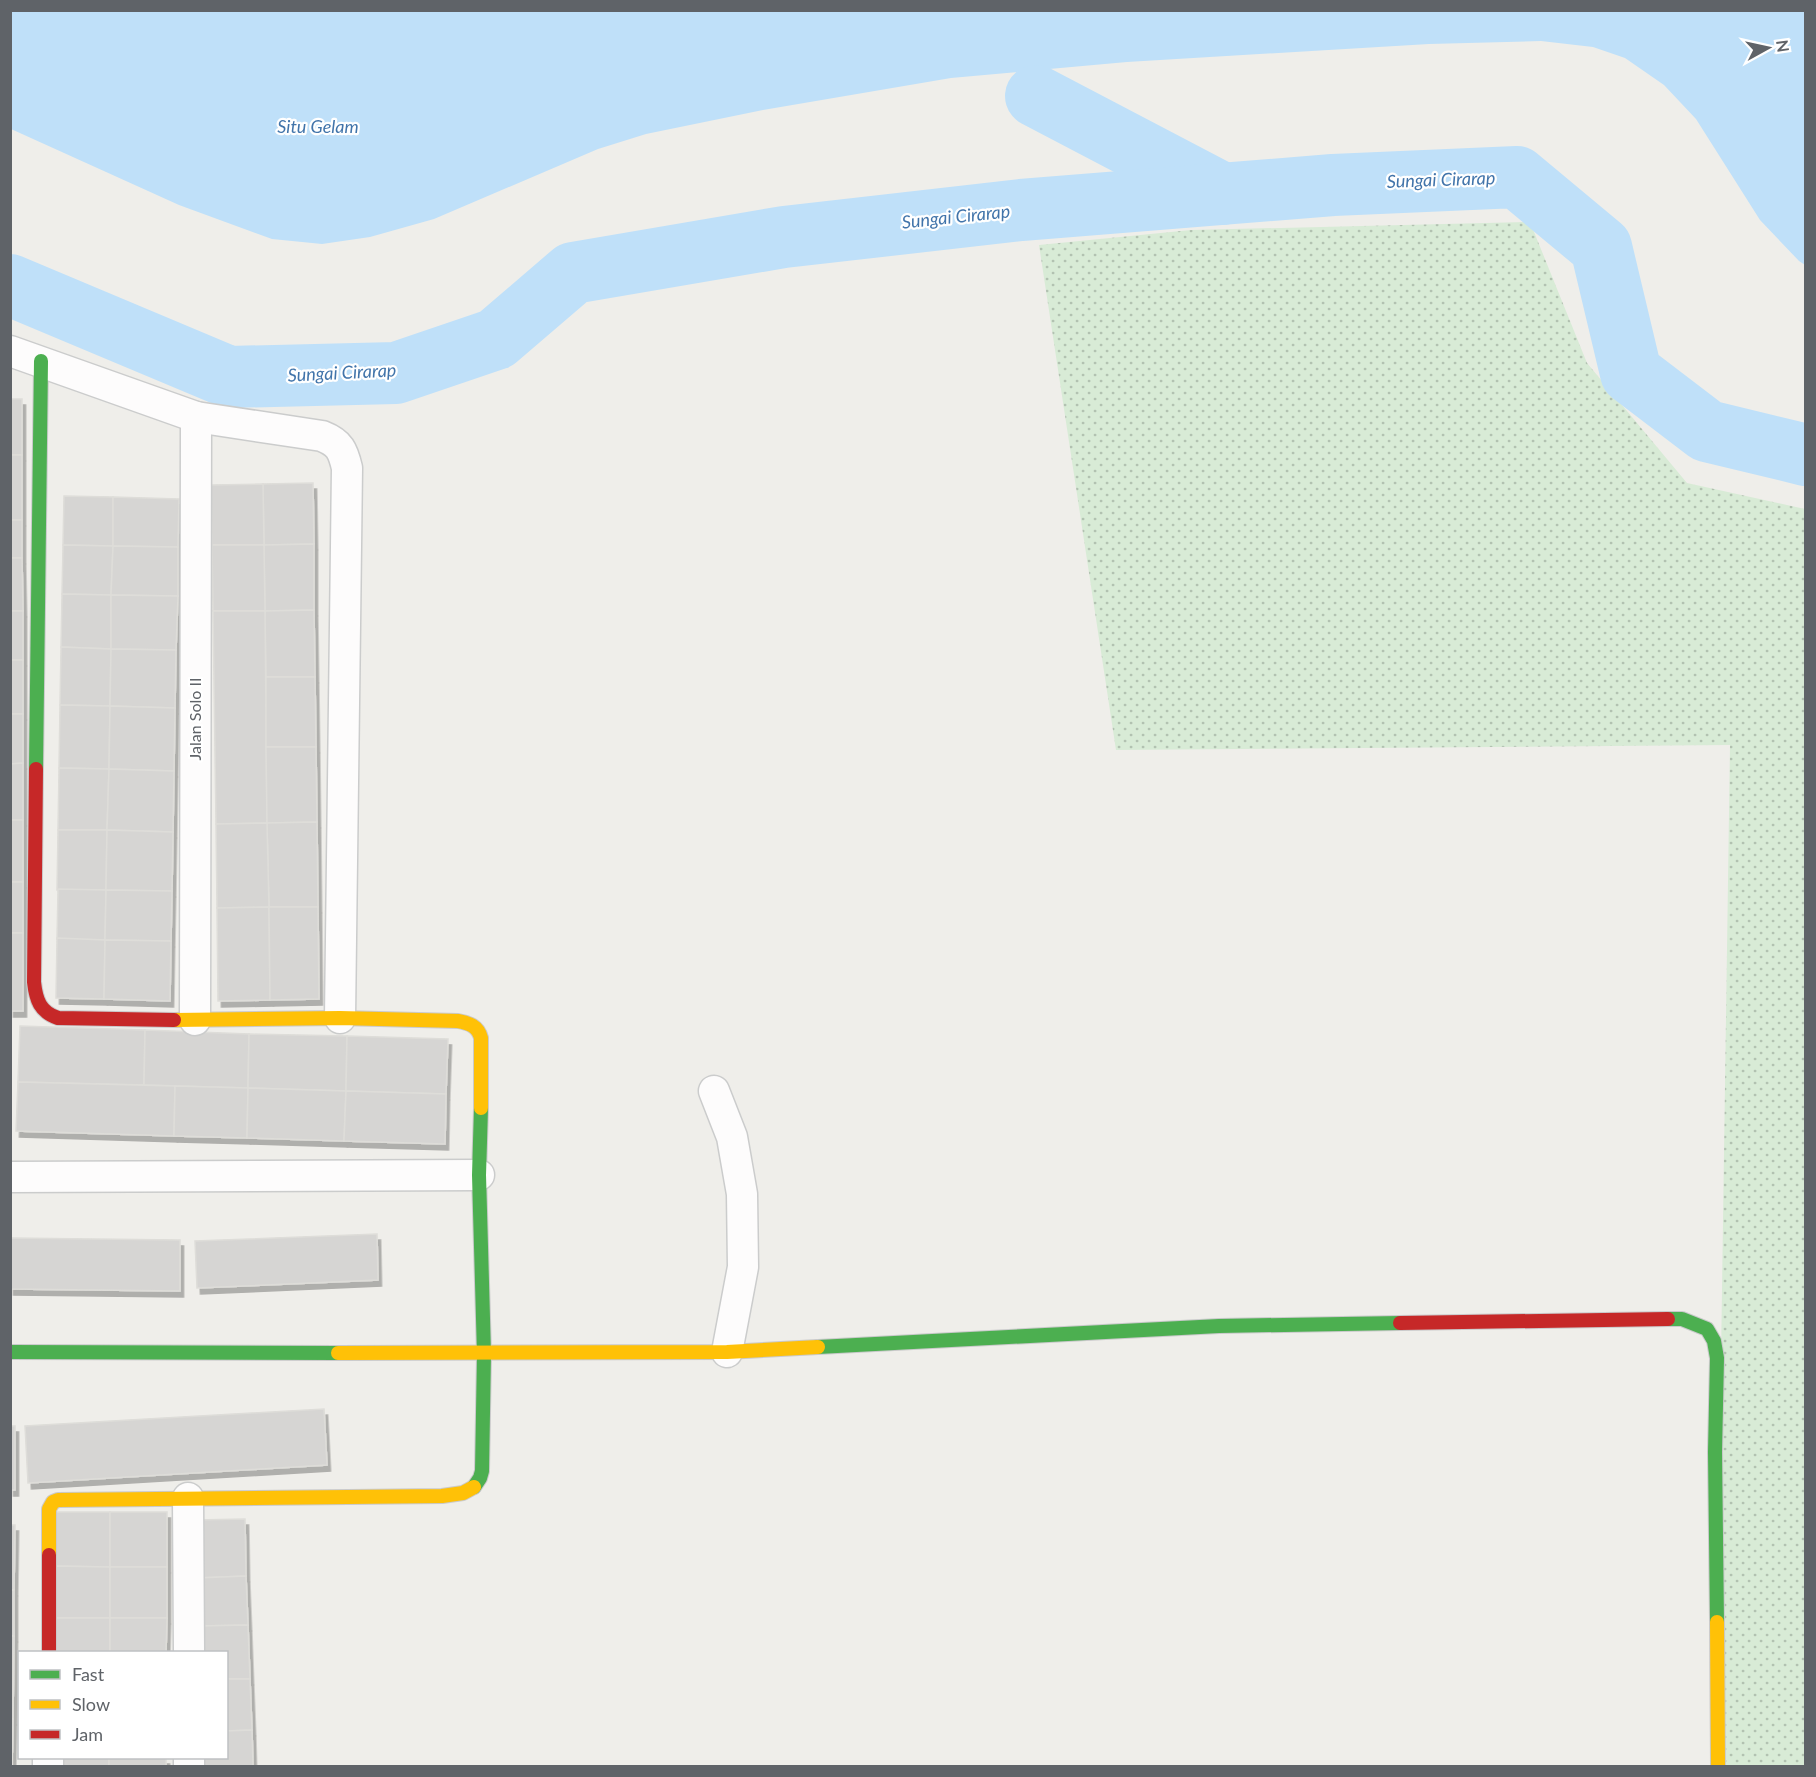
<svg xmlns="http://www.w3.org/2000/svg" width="1816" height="1777" font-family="Lato,sans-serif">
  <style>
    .grass { fill: url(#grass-dots) }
    .water { fill: #bfe0f9 }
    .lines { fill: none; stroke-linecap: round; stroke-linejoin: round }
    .river { stroke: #bfe0f9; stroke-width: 62 }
    .building { fill: #d6d5d3; stroke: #deddd9; stroke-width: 1.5; filter: url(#shadow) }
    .street-casing { stroke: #cbcccc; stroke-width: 33 }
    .fast-casing { stroke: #cacacb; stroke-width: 16 }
    .slow-casing { stroke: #cacacb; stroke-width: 16 }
    .jam-casing { stroke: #cacacb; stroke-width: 16 }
    .street { stroke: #fdfcfc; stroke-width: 30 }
    .fast { stroke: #4caf50; stroke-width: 14 }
    .slow { stroke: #ffc107; stroke-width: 14 }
    .jam { stroke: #c62828; stroke-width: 14 }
    .labels { text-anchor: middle; stroke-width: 4.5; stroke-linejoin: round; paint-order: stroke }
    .street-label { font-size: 16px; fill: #5f6368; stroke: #fff }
    .water-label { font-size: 18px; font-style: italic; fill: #4174aa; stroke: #fff }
  </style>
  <defs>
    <pattern id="grass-dots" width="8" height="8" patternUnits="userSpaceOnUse" patternTransform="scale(1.5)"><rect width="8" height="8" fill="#d8ebd6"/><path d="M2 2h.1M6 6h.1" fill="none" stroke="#b2c2b1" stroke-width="1.8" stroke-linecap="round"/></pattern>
    <filter id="shadow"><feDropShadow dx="3.5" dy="6" stdDeviation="0" flood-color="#0004"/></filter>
  </defs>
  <rect width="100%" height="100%" fill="#efeeea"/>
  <!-- grass -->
  <path class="grass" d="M1530,222L1587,363L1687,483L1805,509V1766H1715L1730,745L1116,750L1039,245L1191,230Z"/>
  <!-- water -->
  <path class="water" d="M11,10L1805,11V265L1799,261L1760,220L1696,119L1664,85L1625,58L1593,47L1541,41L1429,44L1127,62L951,78L763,110L646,134L598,149L434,219L370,237L322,244L272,239L179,205L11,129Z"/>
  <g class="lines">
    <!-- river -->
    <g class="river">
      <path d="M1036,96L1223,194"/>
      <path d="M10,285L229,377L396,373L496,339L573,273L784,237L1021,210L1333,185L1517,177L1601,247L1631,373L1707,431L1806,455"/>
    </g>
  </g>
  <!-- building -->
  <g class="building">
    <rect x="10" y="399" width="12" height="56"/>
    <rect x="10" y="455" width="12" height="65"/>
    <path d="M313,483L314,544L264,545L263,484Z"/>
    <path d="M263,484L264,545H212L211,485Z"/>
    <path d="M64,496L113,497V546L63,545Z"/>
    <path d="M113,497L179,499L178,547L113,546Z"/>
    <rect x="10" y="520" width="12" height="38"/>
    <path d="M314,544V610L265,611L264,545Z"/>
    <path d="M63,545L113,546L111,595L62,594Z"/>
    <path d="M212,545H264L265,611H213Z"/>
    <path d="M113,546L178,547V596L111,595Z"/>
    <path d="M10,558H22L23,611H10Z"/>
    <path d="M62,594L111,595V649L61,647Z"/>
    <path d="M111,595L178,596L176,650L111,649Z"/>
    <path d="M314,610L315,677H266L265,611Z"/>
    <rect x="10" y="611" width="13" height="49"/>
    <path d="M213,611H265L267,823L216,824Z"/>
    <path d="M61,647L111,649L110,706L60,705Z"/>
    <path d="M111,649L176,650L175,708L110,706Z"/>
    <rect x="10" y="660" width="13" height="54"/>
    <path d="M266,677H315L316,747H266Z"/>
    <path d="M60,705L110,706L109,769L59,768Z"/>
    <path d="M110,706L175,708L174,771L109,769Z"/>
    <path d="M10,714H23V763L10,764Z"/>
    <path d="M266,747H316L317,822L267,823Z"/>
    <path d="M23,763V820H10V764Z"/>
    <path d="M59,768L109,769L107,830H58Z"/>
    <path d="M109,769L174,771L173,832L107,830Z"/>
    <rect x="10" y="820" width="13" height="62"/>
    <path d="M317,822L318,907H269L267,823Z"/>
    <path d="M267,823L269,907L217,908L216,824Z"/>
    <path d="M58,830H107L106,890H57Z"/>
    <path d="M107,830L173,832L172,891L106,890Z"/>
    <rect x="10" y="882" width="13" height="51"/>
    <path d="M58,889L106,890L105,940L57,939Z"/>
    <path d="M106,890L172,891L171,941L105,940Z"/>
    <path d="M269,907L270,1000L218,1001L217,908Z"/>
    <path d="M269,907H318L319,999L270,1000Z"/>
    <rect x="10" y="933" width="13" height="78"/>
    <path d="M57,938L105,940L104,999L56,998Z"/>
    <path d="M105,940L171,941L170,1001L104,999Z"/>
    <path d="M20,1026L145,1030L144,1085L18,1082Z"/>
    <path d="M145,1030L249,1034L248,1088L144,1085Z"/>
    <path d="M249,1034L347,1036L346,1091L248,1088Z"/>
    <path d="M347,1036L448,1039L446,1094L346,1091Z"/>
    <path d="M18,1082L175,1086L174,1136L16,1131Z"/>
    <path d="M175,1086L248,1088L247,1138L174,1136Z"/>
    <path d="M248,1088L346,1091L344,1141L247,1138Z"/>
    <path d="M346,1091L446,1094L445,1144L344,1141Z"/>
    <path d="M377,1234L378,1280L197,1288L195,1241Z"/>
    <path d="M10,1238L180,1240V1291L10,1289Z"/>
    <path d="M324,1409L327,1465L28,1483L25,1426Z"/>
    <rect x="10" y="1426" width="5" height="64"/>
    <path d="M53,1512H110V1567L53,1566Z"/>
    <rect x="110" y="1512" width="57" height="55"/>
    <path d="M245,1519L246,1576L197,1578L194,1520Z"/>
    <path d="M10,1525H15L14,1590H10Z"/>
    <path d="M53,1566L110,1567V1618H53Z"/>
    <rect x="110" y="1567" width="57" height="51"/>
    <path d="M246,1576L248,1625L198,1626L197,1578Z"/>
    <rect x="10" y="1590" width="4" height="46"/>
    <rect x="53" y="1618" width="57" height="34"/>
    <path d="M110,1618H167L166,1652H110Z"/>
    <path d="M248,1625L250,1679H226V1652H199L198,1626Z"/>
    <path d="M10,1636H14L13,1719H10Z"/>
    <path d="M226,1679H250L252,1730L226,1731Z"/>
    <path d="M10,1719H13L12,1766H10Z"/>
    <path d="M252,1730L253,1766H203V1758H226V1731Z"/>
    <rect x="53" y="1758" width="56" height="8"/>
    <rect x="109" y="1758" width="57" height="8"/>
  </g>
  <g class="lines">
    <!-- street casing -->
    <g class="street-casing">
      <g id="street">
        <path d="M10,351L196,417L322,436C340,443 343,451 347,468L340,1018"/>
        <path d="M195,1020L196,417"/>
        <path d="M714,1091L732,1137L742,1194L743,1267L727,1352"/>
        <path d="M10,1177L479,1175"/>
        <path d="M188,1498L189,1652"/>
        <path d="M189,1758V1766"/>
        <path d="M48,1766V1758"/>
      </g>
    </g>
    <!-- fast casing -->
    <g class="fast-casing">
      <g id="fast">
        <path d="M36,769L41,361"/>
        <path d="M1668,1319H1682L1707,1329L1714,1341L1717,1358L1715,1452L1717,1622"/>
        <path d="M818,1347L1219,1326L1400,1323"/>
        <path d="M10,1352L338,1353"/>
        <path d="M474,1487L480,1478L482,1471L484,1354L479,1175L481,1108"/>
      </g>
    </g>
    <!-- slow casing -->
    <g class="slow-casing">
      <g id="slow">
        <path d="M174,1020L340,1018L458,1021C469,1023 478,1026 481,1038V1108"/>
        <path d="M338,1353L727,1352L818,1347"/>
        <path d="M49,1555V1509L53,1502L58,1500L442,1496L463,1493L474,1487"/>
        <path d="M1717,1622L1718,1766"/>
      </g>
    </g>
    <!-- jam casing -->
    <g class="jam-casing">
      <g id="jam">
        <path d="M36,769L34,982C36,1000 40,1012 58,1018L174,1020"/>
        <path d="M1400,1323L1668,1319"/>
        <path d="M49,1555V1652"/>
      </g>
    </g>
    <!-- street -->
    <use href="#street" class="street"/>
    <!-- fast -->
    <use href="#fast" class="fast"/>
    <!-- slow -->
    <use href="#slow" class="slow"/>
    <!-- jam -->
    <use href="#jam" class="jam"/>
  </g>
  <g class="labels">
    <!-- street labels -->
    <g class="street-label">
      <text transform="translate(195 719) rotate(-90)" y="6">Jalan Solo II</text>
    </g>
    <!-- water labels -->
    <g class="water-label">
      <text x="318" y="133">Situ Gelam</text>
      <text transform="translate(1441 180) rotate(-2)" y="6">Sungai Cirarap</text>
      <text transform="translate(956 217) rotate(-6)" y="6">Sungai Cirarap</text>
      <text transform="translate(342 373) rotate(-3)" y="6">Sungai Cirarap</text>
    </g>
  </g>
  <!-- border -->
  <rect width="1816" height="1777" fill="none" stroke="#5f6368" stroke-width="24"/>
  <!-- legend -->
  <rect x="18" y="1651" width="210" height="108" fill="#ffffff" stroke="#bfc1c3" stroke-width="1.5"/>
  <rect x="30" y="1670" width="30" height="9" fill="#4caf50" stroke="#bfc1c3" stroke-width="1.5"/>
  <text x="72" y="1681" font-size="18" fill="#5f6368">Fast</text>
  <rect x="30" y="1700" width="30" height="9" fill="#ffc107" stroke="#bfc1c3" stroke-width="1.5"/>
  <text x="72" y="1711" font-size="18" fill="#5f6368">Slow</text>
  <rect x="30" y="1730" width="30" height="9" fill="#c62828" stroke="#bfc1c3" stroke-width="1.5"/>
  <text x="72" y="1741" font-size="18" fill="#5f6368">Jam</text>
  <!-- north arrow -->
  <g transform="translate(1768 48) rotate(82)" stroke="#ffffff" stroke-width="4.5" paint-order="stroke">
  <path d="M0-4.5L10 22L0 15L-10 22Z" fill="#5f6368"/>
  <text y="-9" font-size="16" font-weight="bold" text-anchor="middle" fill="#5f6368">N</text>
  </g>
</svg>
